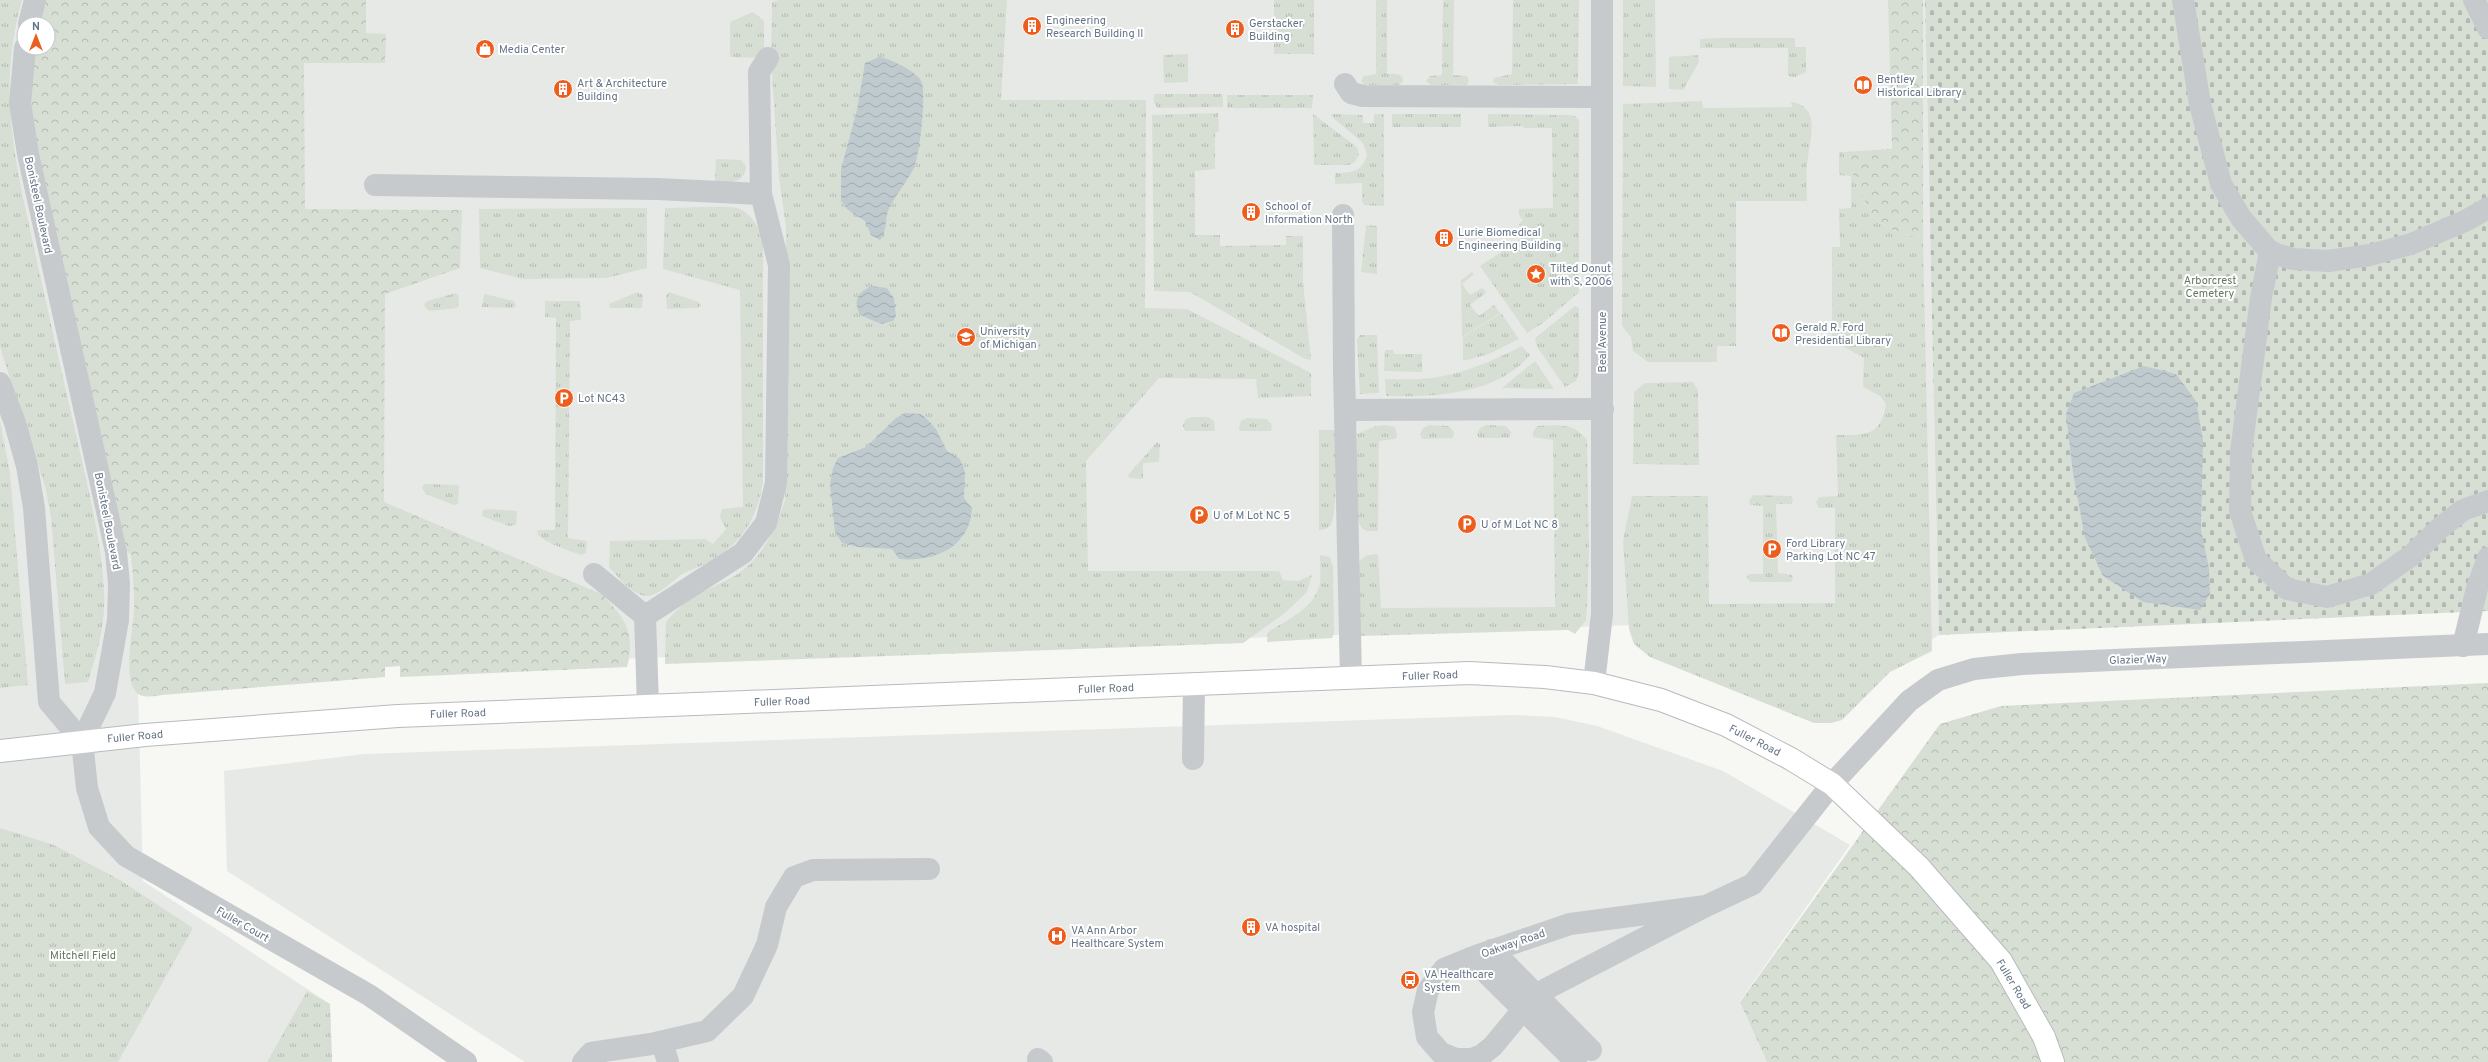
<svg xmlns="http://www.w3.org/2000/svg" width="2488" height="1062" font-family="Overpass,sans-serif">
  <style>
    .built { fill: #e7e9e7; fill-rule: evenodd }
    .grass { fill: url(#grass-tufts) }
    .forest { fill: url(#forest-crowns) }
    .cemetery { fill: url(#cemetery-stones) }
    .water { fill: url(#water-waves) }
    .lines { fill: none; stroke-linecap: round; stroke-linejoin: round }
    .major-casing { stroke: #b7bbbf; stroke-width: 24 }
    .minor { stroke: #c6cacd; stroke-width: 22 }
    .major { stroke: #fff; stroke-width: 22 }
    .labels { text-anchor: middle; stroke-width: 4; stroke-linejoin: round; paint-order: stroke }
    .poi-label { font-size: 11px; fill: #647486; stroke: #fff; text-anchor: start }
    .street-label { font-size: 11px; fill: #647486; stroke: #fff }
    .park-label { font-size: 11px; fill: #63785f; stroke: #fff }
  </style>
  <defs>
    <pattern id="grass-tufts" width="24" height="20" patternUnits="userSpaceOnUse"><rect width="24" height="20" fill="#d7dfd4"/><path d="M3 7l-1-3M5 7V3M7 7l1-3M15 17l-1-3M17 17v-4M19 17l1-3" fill="none" stroke="#b2b9b2"/></pattern>
    <pattern id="forest-crowns" width="20" height="18" patternUnits="userSpaceOnUse"><rect width="20" height="18" fill="#d7dfd4"/><path d="M2 6a3 3 0 1 1 6 0M12 15a3 3 0 1 1 6 0" fill="none" stroke="#b2b9b2"/></pattern>
    <pattern id="cemetery-stones" width="16" height="16" patternUnits="userSpaceOnUse"><rect width="16" height="16" fill="#d7dfd4"/><path d="M2 7V4a2 2 0 0 1 4 0v3zM10 15v-3a2 2 0 0 1 4 0v3z" fill="#b2b9b2"/></pattern>
    <pattern id="water-waves" width="16" height="10" patternUnits="userSpaceOnUse"><rect width="16" height="10" fill="#bfcacf"/><path d="M0 5q4-4 8 0t8 0" fill="none" stroke="#9fa9ae"/></pattern>
  </defs>
  <rect width="100%" height="100%" fill="#f7f7f3"/>
  <!-- built -->
  <g class="built">
    <path d="M0,0H1925L1939,635L1907,653L1636,625L314,669L138,687L143,881L330,1004L332,1062H0ZM24,24H48V48H24Z"/>
    <path d="M1513,715L1555,717L1597,726L1723,771L1850,845L1740,1001L1767,1062H525L227,871L224,771L365,754Z"/>
  </g>
  <!-- grass -->
  <g class="grass">
    <path d="M0,0H22C0,77 11,144 28,220C44,293 60,366 77,438C88,489 102,541 104,593C106,624 97,653 88,682L65,684L51,517L45,486L0,347Z"/>
    <path d="M779,0H1007L1001,100H1146L1145,308L1187,309L1311,373V396L1258,398L1256,379L1159,378L1086,461L1088,571H1279L1283,580L1298,581L1312,575L1307,592L1285,613L1243,643L665,664L666,622C675,612 683,603 695,596C708,588 723,583 736,575C762,559 776,528 785,500L786,227L779,177L771,60L772,2Z"/>
    <rect x="1274" y="0" width="40" height="54"/>
    <path d="M1376,0H1387V74C1393,74 1403,72 1403,81L1399,85H1364L1361,81L1364,76L1376,74Z"/>
    <path d="M1443,0H1454L1453,75L1467,76L1469,81L1466,85H1431L1426,81L1430,76L1442,75Z"/>
    <path d="M1513,0H1579L1578,84L1499,85L1493,82L1494,78L1512,74Z"/>
    <path d="M1623,0H1655L1656,87L1623,86Z"/>
    <path d="M753,12L764,21V58L730,57V22Z"/>
    <path d="M1720,38H1795V47H1806V72L1795,77L1788,76V48H1700V39Z"/>
    <path d="M1188,54V82L1164,83L1163,55Z"/>
    <path d="M1698,55L1699,62L1683,90L1669,89V57Z"/>
    <path d="M1154,94H1223V107L1157,108L1154,102Z"/>
    <path d="M1227,95H1313L1312,108H1227Z"/>
    <path d="M1702,101L1703,108L1792,107L1791,102C1823,106 1809,143 1807,164C1806,176 1807,189 1807,201H1736V346H1717V362H1648L1633,351L1631,337L1622,326L1623,104Z"/>
    <path d="M1218,113L1219,131L1215,133V169L1195,171V235H1220V246L1286,245V236H1303V282L1311,360L1305,359L1190,292L1154,291L1152,115Z"/>
    <path d="M1313,114L1357,147L1359,154L1355,162L1349,165H1314Z"/>
    <path d="M1332,114L1363,115V123H1374V114H1384V206L1364,205L1362,201V183L1335,184V173C1351,173 1362,172 1367,155L1363,143L1331,116Z"/>
    <rect x="1392" y="114" width="69" height="13"/>
    <path d="M1488,114L1569,115L1575,116L1579,120V292L1543,323L1527,333L1480,266L1525,236L1519,224L1523,220L1519,215V209L1553,208L1552,128H1524L1523,126L1488,127Z"/>
    <path d="M1839,152H1843C1849,165 1868,213 1878,221C1889,231 1909,236 1923,238L1932,651L1890,672L1842,720L1831,723H1814L1650,657L1634,644L1629,629L1623,541L1632,496H1708L1709,604L1835,603V508H1819L1816,502L1819,497L1838,496L1836,435C1865,435 1881,437 1886,404L1880,396L1863,387L1864,358L1832,340V247H1840L1839,209L1851,208V176L1839,175Z"/>
    <path d="M716,159L741,160L746,166C745,184 729,183 715,182Z"/>
    <path d="M647,208V268L606,278L522,279L480,268L479,209Z"/>
    <path d="M665,208C679,208 727,205 737,208C752,213 759,228 763,241V482C758,516 742,544 711,561C702,566 691,569 681,575C672,581 659,596 647,596C632,595 618,577 609,567L610,541L705,539L713,544L726,529L720,517L722,509L743,507L740,290L663,269Z"/>
    <path d="M1366,225L1377,226V274L1361,272Z"/>
    <path d="M1472,272L1474,274L1462,284L1470,295L1482,288L1487,292L1470,305L1479,316L1494,305L1500,313L1462,337L1461,280Z"/>
    <path d="M637,292L643,295L642,308H610L609,304Z"/>
    <path d="M669,292L699,302L701,305L698,308L667,309L666,296Z"/>
    <path d="M456,293L459,296L458,308L429,311L425,307L424,304L427,301Z"/>
    <path d="M484,294L514,301L516,306L514,308L482,307Z"/>
    <path d="M545,301H580L581,320L570,321L568,538L587,541L586,553L581,555C571,551 541,542 537,533L538,530H555L556,318L545,317Z"/>
    <path d="M1575,306L1579,308V372L1576,381L1565,387L1537,347L1535,338Z"/>
    <path d="M1501,313L1519,339L1489,354L1463,361V337Z"/>
    <path d="M1360,335H1377L1379,393L1360,394L1357,340Z"/>
    <path d="M1522,346L1530,355C1496,395 1434,397 1386,396L1385,379C1400,379 1417,380 1432,378C1464,374 1494,360 1522,346Z"/>
    <path d="M1385,350H1393L1394,354H1422V372L1384,371Z"/>
    <path d="M1535,361L1554,389L1502,388Z"/>
    <path d="M1693,382L1698,390L1699,465L1633,464L1634,392L1645,383Z"/>
    <path d="M1191,417H1208L1214,421L1215,431H1185L1183,426L1185,420Z"/>
    <path d="M1247,418L1267,419L1272,425L1271,431H1240L1239,427L1241,421Z"/>
    <path d="M0,421L10,473L28,685L0,688Z"/>
    <path d="M1385,425L1395,427L1397,435L1396,439L1379,441L1378,531C1373,531 1367,532 1363,529C1351,520 1357,451 1357,434L1376,426Z"/>
    <path d="M1429,425L1449,426L1454,432L1453,438L1422,439L1420,434L1423,428Z"/>
    <path d="M1486,425L1506,426L1511,432L1510,438H1479L1477,434L1480,428Z"/>
    <path d="M1554,425C1569,426 1577,427 1587,440L1589,552L1587,605L1586,620L1575,634L1568,630L1359,636L1356,568C1361,557 1366,554 1378,554L1381,608L1555,607L1553,440L1533,437V432L1537,426Z"/>
    <path d="M1319,430H1335C1335,448 1339,513 1330,526C1327,529 1323,530 1319,530Z"/>
    <path d="M1157,442L1160,444L1159,462L1143,463V479L1129,478L1128,475Z"/>
    <path d="M424,484L457,485L459,487L458,504L454,505L426,494L422,488Z"/>
    <path d="M1753,495L1791,496L1793,500L1792,504H1776L1778,573L1792,575L1793,578L1791,582H1751L1746,578L1749,574H1763V506L1750,505L1749,501Z"/>
    <path d="M491,509L517,511L516,525L509,526L482,516L483,510Z"/>
    <path d="M1320,555L1330,557L1333,567L1334,633L1332,638L1267,642L1268,632C1286,621 1316,607 1320,583C1321,574 1320,564 1320,555Z"/>
    <path d="M0,828L54,845L120,880L193,928L118,1062H0Z"/>
    <path d="M307,991L330,1004L332,1062H267Z"/>
  </g>
  <!-- forest -->
  <g class="forest">
    <path d="M44,0H366V33L386,34L385,63H304L305,209L462,210L460,268L385,294L384,502L601,594C625,617 636,633 627,667L400,677V666L385,667V677L162,695C154,696 142,699 136,692C122,676 134,628 134,607C134,590 133,572 131,555L124,549L30,118L33,48H48V24H37Z"/>
    <path d="M1888,0H1923V238C1909,236 1889,231 1878,221C1868,213 1849,165 1843,152L1892,149Z"/>
    <path d="M2488,683V1062H1767L1740,1002L1940,724L2001,706Z"/>
  </g>
  <!-- cemetery -->
  <path class="cemetery" d="M1925,0H2488V611L1939,635Z"/>
  <!-- water -->
  <g class="water">
    <path d="M879,57C889,58 919,72 922,83C926,96 920,157 913,170C906,182 897,194 890,206C884,217 888,231 880,240L871,235L865,221L848,210L841,201V169L857,110L865,63Z"/>
    <path d="M871,286L887,288L894,298L896,316L893,321L881,324L860,315C853,300 857,294 871,286Z"/>
    <path d="M2144,366L2176,374L2196,401L2203,440L2201,530L2209,568L2210,594L2200,610L2143,602L2103,576L2085,538L2073,473L2066,414L2074,393Z"/>
    <path d="M905,413L921,414L927,419L936,429L947,451L960,459L965,472L964,498L972,508C970,548 934,562 899,559L892,549L857,547L842,543L835,532L830,484L833,468L838,458L866,447L896,418Z"/>
  </g>
  <g class="lines">
    <!-- major casing -->
    <g class="major-casing">
      <path id="major" d="M0,751L145,735L398,716L1469,673L1545,677L1594,683L1661,700L1726,725L1791,759L1832,784L1919,867L2001,961L2044,1037L2053,1062"/>
    </g>
    <!-- minor -->
    <g class="minor">
      <path d="M2183,0L2200,104L2221,184L2241,218L2270,252L2293,259L2328,261L2370,255L2411,244L2465,221L2488,208"/>
      <path d="M2474,0L2488,28"/>
      <path d="M29,24L35,0"/>
      <path d="M25,48L20,103L28,154L116,552L119,584L118,620L105,693L82,741"/>
      <path d="M1345,84L1351,93L1363,96L1602,97"/>
      <path d="M375,185L657,189L761,194L779,265L776,483L766,523L743,553L645,616"/>
      <path d="M761,194L759,72L768,58"/>
      <path d="M1343,215L1344,371L1351,678"/>
      <path d="M2270,252L2261,298L2241,452L2240,511L2256,560L2287,589L2327,597L2371,584L2412,555L2440,528L2463,510L2488,501"/>
      <path d="M0,383L15,423L27,466L34,508L49,702L82,741"/>
      <path d="M1345,410L1603,409"/>
      <path d="M594,574L645,616L648,706"/>
      <path d="M2463,646L2477,588L2488,558"/>
      <path d="M1594,683L1602,614V0"/>
      <path d="M82,741L87,788L99,827L126,856L369,995L466,1062"/>
      <path d="M1193,759L1194,684"/>
      <path d="M1706,906L1570,924L1476,956L1444,969L1428,990L1423,1012L1427,1037L1441,1053L1456,1059H1472L1482,1055L1493,1046L1530,1001L1546,989L1706,906L1753,884L1832,784L1909,701L1938,680L1974,669L2022,664L2488,644"/>
      <path d="M1492,950L1591,1050"/>
      <path d="M1471,958L1576,1062"/>
      <path d="M662,1042L668,1062"/>
      <path d="M1038,1059L1042,1062"/>
      <path d="M583,1062L591,1053L651,1044L707,1031L743,996L767,945L776,907L794,877L813,870L929,869"/>
    </g>
    <!-- major -->
    <use href="#major" class="major"/>
  </g>
  <!-- icons -->
  <defs>
    <g id="building-disc" transform="scale(1)"><circle r="9.5" fill="#ed5d1d" stroke="#fff"/><path d="M-4-6H4V6H1V3H-1V6H-4ZM-2.5-4.3h1.7v1.8h-1.7ZM.8-4.3h1.7v1.8H.8ZM-2.5-1h1.7V.8h-1.7ZM.8-1h1.7V.8H.8Z" fill="#fff"/></g>
    <g id="shop-disc" transform="scale(1)"><circle r="9.5" fill="#ed5d1d" stroke="#fff"/><path d="M-5-2.5h2.3a2.7 3.5 0 0 1 5.4 0H5L5.5 6h-11ZM-1.5-2.5h3a1.5 2.3 0 0 0-3 0Z" fill="#fff"/></g>
    <g id="library-disc" transform="scale(1)"><circle r="9.5" fill="#ed5d1d" stroke="#fff"/><path d="M-6-4Q-3-5.5-.7-3.5V5Q-3 3-6 4ZM6-4Q3-5.5 .7-3.5V5Q3 3 6 4Z" fill="#fff"/></g>
    <g id="sight-disc" transform="scale(1)"><circle r="9.5" fill="#ed5d1d" stroke="#fff"/><path d="M0-6L1.8-2.2L6-1.7L2.9 1.2L3.7 5.4L0 3.3L-3.7 5.4L-2.9 1.2L-6-1.7L-1.8-2.2Z" fill="#fff"/></g>
    <g id="university-disc" transform="scale(1)"><circle r="9.5" fill="#ed5d1d" stroke="#fff"/><path d="M0-5L7-2L0 1L-7-2ZM-4 1L0 2.5L4 1V4Q0 6-4 4Z" fill="#fff"/></g>
    <g id="parking-disc" transform="scale(1)"><circle r="9.5" fill="#ed5d1d" stroke="#fff"/><path d="M-3.5-5.5H1a3.5 3.5 0 0 1 0 7H-1V5.5H-3.5ZM-1-3.4V-.6H.8a1.4 1.4 0 0 0 0-2.8Z" fill="#fff"/></g>
    <g id="hospital-disc" transform="scale(1)"><circle r="9.5" fill="#ed5d1d" stroke="#fff"/><path d="M-5-5h3v3.5h4V-5h3V5h-3V1.5h-4V5h-3Z" fill="#fff"/></g>
    <g id="bus-disc" transform="scale(1)"><circle r="9.5" fill="#ed5d1d" stroke="#fff"/><path d="M-5-6H5V4H4V6H2V4H-2V6H-4V4H-5ZM-3.5-4V0h7V-4ZM-3.5 1.2v1.5H-2V1.2ZM2 1.2v1.5H3.5V1.2Z" fill="#fff"/></g>
  </defs>
  <g fill-rule="evenodd">
    <use href="#building-disc" x="1032" y="26"/>
    <use href="#building-disc" x="1235" y="29"/>
    <use href="#shop-disc" x="485" y="49"/>
    <use href="#library-disc" x="1863" y="85"/>
    <use href="#building-disc" x="563" y="89"/>
    <use href="#building-disc" x="1251" y="212"/>
    <use href="#building-disc" x="1444" y="238"/>
    <use href="#sight-disc" x="1536" y="274"/>
    <use href="#library-disc" x="1781" y="333"/>
    <use href="#university-disc" x="966" y="337"/>
    <use href="#parking-disc" x="564" y="398"/>
    <use href="#parking-disc" x="1199" y="515"/>
    <use href="#parking-disc" x="1467" y="524"/>
    <use href="#parking-disc" x="1772" y="549"/>
    <use href="#building-disc" x="1251" y="927"/>
    <use href="#hospital-disc" x="1057" y="936"/>
    <use href="#bus-disc" x="1410" y="980"/>
  </g>
  <g class="labels">
    <!-- poi labels -->
    <g class="poi-label">
      <text x="1046" y="24">Engineering<tspan x="1046" dy="13">Research Building II</tspan></text>
      <text x="1249" y="27">Gerstacker<tspan x="1249" dy="13">Building</tspan></text>
      <text x="499" y="53">Media Center</text>
      <text x="1877" y="83">Bentley<tspan x="1877" dy="13">Historical Library</tspan></text>
      <text x="577" y="87">Art &amp; Architecture<tspan x="577" dy="13">Building</tspan></text>
      <text x="1265" y="210">School of<tspan x="1265" dy="13">Information North</tspan></text>
      <text x="1458" y="236">Lurie Biomedical<tspan x="1458" dy="13">Engineering Building</tspan></text>
      <text x="1550" y="272">Tilted Donut<tspan x="1550" dy="13">with S, 2006</tspan></text>
      <text x="1795" y="331">Gerald R. Ford<tspan x="1795" dy="13">Presidential Library</tspan></text>
      <text x="980" y="335">University<tspan x="980" dy="13">of Michigan</tspan></text>
      <text x="578" y="402">Lot NC43</text>
      <text x="1213" y="519">U of M Lot NC 5</text>
      <text x="1481" y="528">U of M Lot NC 8</text>
      <text x="1786" y="547">Ford Library<tspan x="1786" dy="13">Parking Lot NC 47</tspan></text>
      <text x="1265" y="931">VA hospital</text>
      <text x="1071" y="934">VA Ann Arbor<tspan x="1071" dy="13">Healthcare System</tspan></text>
      <text x="1424" y="978">VA Healthcare<tspan x="1424" dy="13">System</tspan></text>
    </g>
    <!-- street labels -->
    <g class="street-label">
      <text transform="translate(39 205) rotate(78)" y="4">Bonisteel Boulevard</text>
      <text transform="translate(1602 342) rotate(-90)" y="4">Beal Avenue</text>
      <text transform="translate(108 521) rotate(79)" y="4">Bonisteel Boulevard</text>
      <text transform="translate(2138 659) rotate(-2)" y="4">Glazier Way</text>
      <text transform="translate(1430 675) rotate(-2)" y="4">Fuller Road</text>
      <text transform="translate(1106 688) rotate(-2)" y="4">Fuller Road</text>
      <text transform="translate(782 701) rotate(-2)" y="4">Fuller Road</text>
      <text transform="translate(458 713) rotate(-2)" y="4">Fuller Road</text>
      <text transform="translate(135 736) rotate(-5)" y="4">Fuller Road</text>
      <text transform="translate(1755 740) rotate(27)" y="4">Fuller Road</text>
      <text transform="translate(243 924) rotate(30)" y="4">Fuller Court</text>
      <text transform="translate(1513 943) rotate(-19)" y="4">Oakway Road</text>
      <text transform="translate(2014 984) rotate(59)" y="4">Fuller Road</text>
    </g>
    <!-- park labels -->
    <g class="park-label">
      <text x="2210" y="284">Arborcrest<tspan x="2210" dy="13">Cemetery</tspan></text>
      <text x="83" y="959">Mitchell Field</text>
    </g>
  </g>
  <!-- north arrow -->
  <g transform="translate(36 36)"><circle r="19" fill="#ffffff" stroke="#c1c7cf"/>
  <path d="M0-3L7 15L0 10L-7 15Z" fill="#ed5d1d"/>
  <text y="-6" font-size="11" font-weight="bold" text-anchor="middle" fill="#647486">N</text>
  </g>
</svg>
